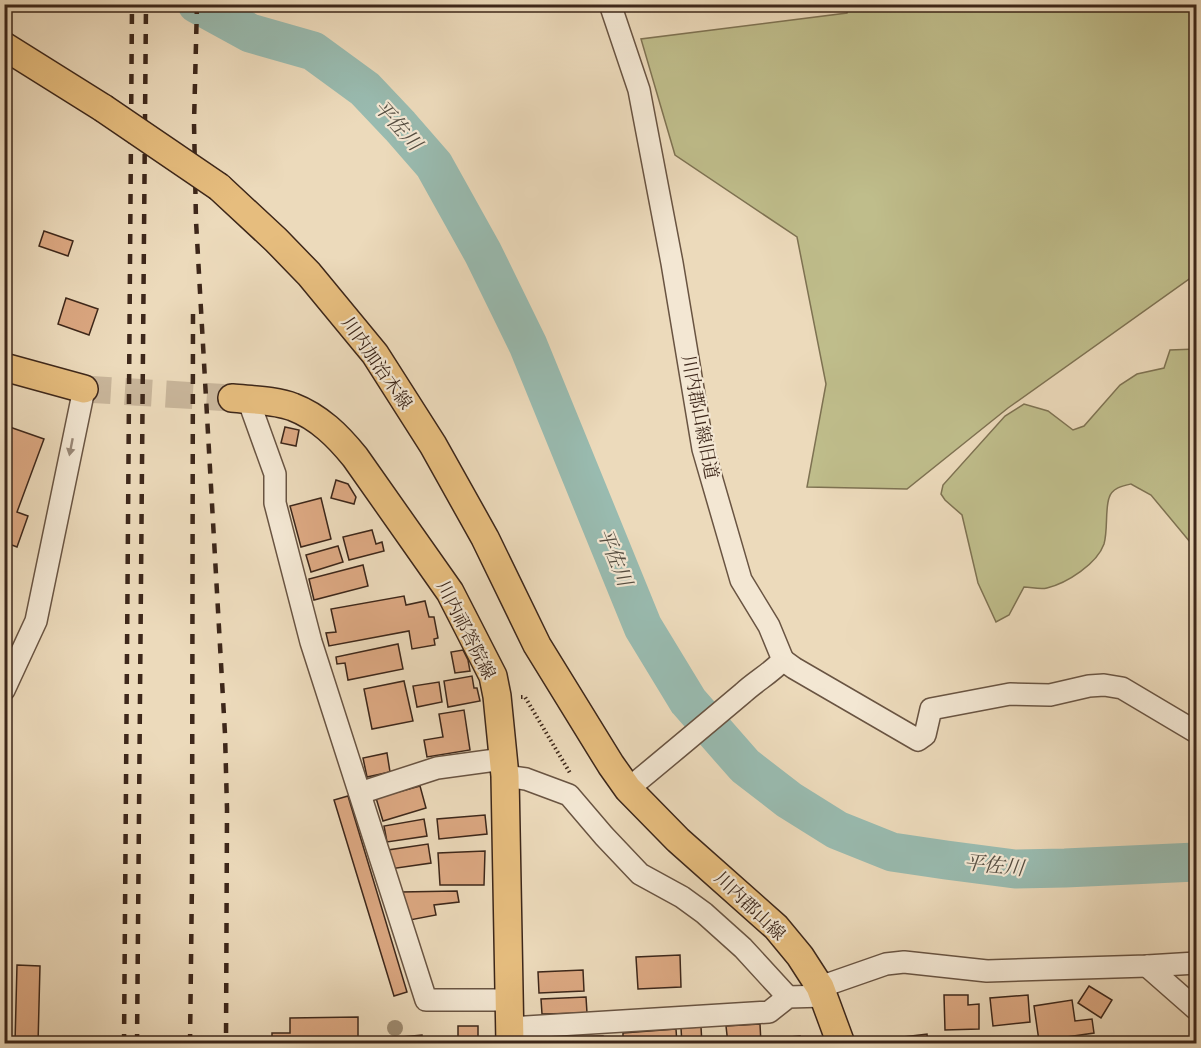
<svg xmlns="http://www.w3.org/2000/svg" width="1201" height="1048" font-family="'Gentium Book Plus','Noto Serif JP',serif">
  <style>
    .green { fill: #bfbd8b; stroke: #7e7252; stroke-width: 1.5 }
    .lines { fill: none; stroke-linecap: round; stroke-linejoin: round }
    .river { stroke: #99bbb0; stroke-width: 39 }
    .building { fill: #dca882; stroke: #3d271a; stroke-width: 1.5 }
    .major-tunnel { stroke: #c9b69b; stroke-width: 27; stroke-dasharray: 27 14; stroke-linecap: butt }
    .minor-casing { stroke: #695442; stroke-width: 24 }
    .major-casing { stroke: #3d271a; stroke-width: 30 }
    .path { stroke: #3d271a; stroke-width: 4; stroke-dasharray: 1.5 3; stroke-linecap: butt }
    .minor { stroke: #f3e7d3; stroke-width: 21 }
    .major { stroke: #e6bd7e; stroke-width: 27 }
    .rail { stroke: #3d271a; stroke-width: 4.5; stroke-dasharray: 10 10; stroke-linecap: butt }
    .major-bridge-casing { stroke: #3d271a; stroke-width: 30; stroke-linecap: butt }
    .major-bridge { stroke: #e6bd7e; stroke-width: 27 }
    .tree { fill: #9e8c72 }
    .oneway { fill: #988776 }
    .labels { text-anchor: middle; stroke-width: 4.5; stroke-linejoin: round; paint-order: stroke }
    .street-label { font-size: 18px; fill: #3d271a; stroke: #f3e7d3 }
    .water-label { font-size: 20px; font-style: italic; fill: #544c40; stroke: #f3e7d3 }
  </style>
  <rect width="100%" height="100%" fill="#ecdabb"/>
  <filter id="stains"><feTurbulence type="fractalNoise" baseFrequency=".00333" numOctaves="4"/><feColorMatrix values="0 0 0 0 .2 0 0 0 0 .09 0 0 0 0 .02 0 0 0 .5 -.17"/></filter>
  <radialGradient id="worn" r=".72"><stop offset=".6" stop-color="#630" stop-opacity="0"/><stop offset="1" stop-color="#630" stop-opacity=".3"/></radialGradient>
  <!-- green -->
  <g class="green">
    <path d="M848,5H1196V274L1008,408L907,489L807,487L826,384L797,237L675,155L641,39L847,13Z"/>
    <path d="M1196,349V546L1190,542L1151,495L1131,484C1122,486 1112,488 1109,498C1105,510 1108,530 1104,544C1097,564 1067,583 1047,588C1040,590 1031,587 1024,587L1009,615L996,622L978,583L962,515L945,500L941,494L943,485L1005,416L1024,404L1048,411L1073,430L1084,426L1120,385L1137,374L1164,368L1170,350Z"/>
  </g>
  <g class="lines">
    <!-- river -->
    <path class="river" d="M197,4L250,33L313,51L365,89L400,126L434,165L483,253L528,345L643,627L688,701L745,766L789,800L837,830L892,852L946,860L1015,869L1065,868L1196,862"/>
  </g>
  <!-- building -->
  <g class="building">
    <path d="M44,231L73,241L68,256L39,246Z"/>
    <path d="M4,266L11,268L4,290Z"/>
    <path d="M66,298L98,309L89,335L58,324Z"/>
    <path d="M4,425L44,439L17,512L28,516L17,547L4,542Z"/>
    <path d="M285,427L299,430L296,446L281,443Z"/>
    <path d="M336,480L348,484L356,497L354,504L331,498Z"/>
    <path d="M321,498L331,539L301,547L290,506Z"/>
    <path d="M372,530L376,544L382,542L384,551L349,560L343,537Z"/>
    <path d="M338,546L343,562L311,572L306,555Z"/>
    <path d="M363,565L368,586L314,600L309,579Z"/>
    <path d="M404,596L406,605L425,601L429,617H434L438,638L434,639L435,645L412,649L409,631L329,646L326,633L336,632L331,609Z"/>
    <path d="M398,644L403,669L348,680L345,663L337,664L336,657Z"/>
    <path d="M463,650L468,660L470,671L455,673L451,652Z"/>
    <path d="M472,676L474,688H477L480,701L448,707L444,681Z"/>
    <path d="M404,681L413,721L372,729L364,689Z"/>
    <path d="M439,682L442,702L417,707L413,686Z"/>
    <path d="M464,710L470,750L427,757L424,740L443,737L439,714Z"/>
    <path d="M387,753L390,772L367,777L363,758Z"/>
    <path d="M420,786L426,808L383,821L376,798Z"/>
    <path d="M348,796L407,992L394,996L334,800Z"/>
    <path d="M485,815L487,834L439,839L437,819Z"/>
    <path d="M424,819L427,836L387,842L384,826Z"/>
    <path d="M428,844L431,863L390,869L388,850Z"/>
    <path d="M485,851L484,885H440L438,853Z"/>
    <path d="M457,891L459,902L434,905L436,915L410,920L401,892Z"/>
    <path d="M680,955L681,987L638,989L636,957Z"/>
    <path d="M17,965L40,966L38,1044L15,1043Z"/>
    <path d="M583,970L584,991L539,993L538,972Z"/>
    <path d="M1089,986L1112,1000L1101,1018L1078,1003Z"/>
    <path d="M944,995H968V1005L979,1004V1029L945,1030Z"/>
    <path d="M1028,995L1030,1022L993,1026L990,998Z"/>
    <path d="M586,997L587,1013L542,1014L541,999Z"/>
    <path d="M1072,1000L1075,1021L1092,1019L1094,1033L1039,1041L1034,1006Z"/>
    <path d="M358,1017V1044H272V1033H290V1018Z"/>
    <path d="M760,1024L761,1044H728L726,1026Z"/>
    <rect x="458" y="1026" width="20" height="18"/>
    <path d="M701,1027L702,1044H682L681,1028Z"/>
    <path d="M676,1029L677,1044H623V1033Z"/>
    <path d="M927,1034L928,1044H895V1038Z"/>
    <path d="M422,1035L423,1044H402V1037Z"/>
    <path d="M603,1036L604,1044H542V1038Z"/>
    <path d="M800,1036V1043L804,1044H791L790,1037Z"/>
  </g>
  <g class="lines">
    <!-- major-tunnel -->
    <path class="major-tunnel" d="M84,389L232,398"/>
    <!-- minor casing -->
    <g class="minor-casing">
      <g id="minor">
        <path d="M610,4L639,90L672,263L703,449L741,580L769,626L783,660"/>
        <path d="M248,399L275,474V503L311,642L426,1000H509"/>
        <path d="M783,660L794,668L918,740L925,735L931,709L1010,694L1050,695L1089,686L1104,685L1122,688L1196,732"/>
        <path d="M4,690L36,621L84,389"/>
        <path d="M505,776L526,779L569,795L604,836L640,874L682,897L704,913L743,948L788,997"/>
        <path d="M628,789C667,757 705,725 743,693C756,681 771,673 783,660"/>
        <path d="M360,793L437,768L503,759"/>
        <path d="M1147,966L1196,1009"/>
        <path d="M820,987L886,964L904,962L987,971L1147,966L1196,963"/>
        <path d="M510,1028L769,1012L788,997L825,996"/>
      </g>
    </g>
    <!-- major casing -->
    <g class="major-casing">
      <g id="major">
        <path d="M4,46L103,108"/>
        <path d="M219,187L276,240L309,274L375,354L433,445L485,538L537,645L611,765L628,789L678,840L776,927L800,956L820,987L841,1044"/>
        <path d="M4,367L84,389"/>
        <path d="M232,398C251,400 276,400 293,407C319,417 338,436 355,457L450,592L493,676L497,696L505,776L510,1044"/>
      </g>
    </g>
    <!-- path -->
    <path class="path" d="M521,697H525L570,773"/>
    <!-- minor -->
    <use href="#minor" class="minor"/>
    <!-- major -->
    <use href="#major" class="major"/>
    <!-- rail -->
    <g class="rail">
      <path d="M197,4L194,123L196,221L225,734L227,809L226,1044"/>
      <path d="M124,1044L132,4"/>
      <path d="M137,1044L146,4"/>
      <path d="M190,1044L192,880L193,310"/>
    </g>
    <!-- major-bridge casing -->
    <g class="major-bridge-casing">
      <path id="major-bridge" d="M103,108L219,187"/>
    </g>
    <!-- major-bridge -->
    <use href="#major-bridge" class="major-bridge"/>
  </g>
  <!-- trees -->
  <circle class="tree" cx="395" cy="1028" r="8"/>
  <!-- one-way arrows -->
  <defs><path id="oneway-solid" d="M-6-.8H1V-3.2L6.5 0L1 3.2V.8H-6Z" transform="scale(1.5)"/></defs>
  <use class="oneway" href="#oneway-solid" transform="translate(71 447) rotate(101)"/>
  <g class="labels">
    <!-- street labels -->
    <g class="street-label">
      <text transform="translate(377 363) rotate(55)" y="6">川内加治木線</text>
      <text transform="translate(700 417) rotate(79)" y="6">川内郡山線旧道</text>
      <text transform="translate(466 630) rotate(63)" y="6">川内祁答院線</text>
      <text transform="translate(750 906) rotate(44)" y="6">川内郡山線</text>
    </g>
    <!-- water labels -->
    <g class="water-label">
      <text transform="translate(398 125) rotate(48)" y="7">平佐川</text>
      <text transform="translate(615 557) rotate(68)" y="7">平佐川</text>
      <text transform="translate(994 865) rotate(6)" y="7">平佐川</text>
    </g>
  </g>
  <!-- margin -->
  <rect width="1201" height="1048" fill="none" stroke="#ecdabb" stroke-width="24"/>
  <rect x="6" y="6" width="1189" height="1036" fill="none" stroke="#3d271a" stroke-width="3"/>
  <rect x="12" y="12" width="1177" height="1024" fill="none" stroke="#3d271a" stroke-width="1.5"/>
  <rect width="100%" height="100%" filter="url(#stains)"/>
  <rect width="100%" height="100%" fill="url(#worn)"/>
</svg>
